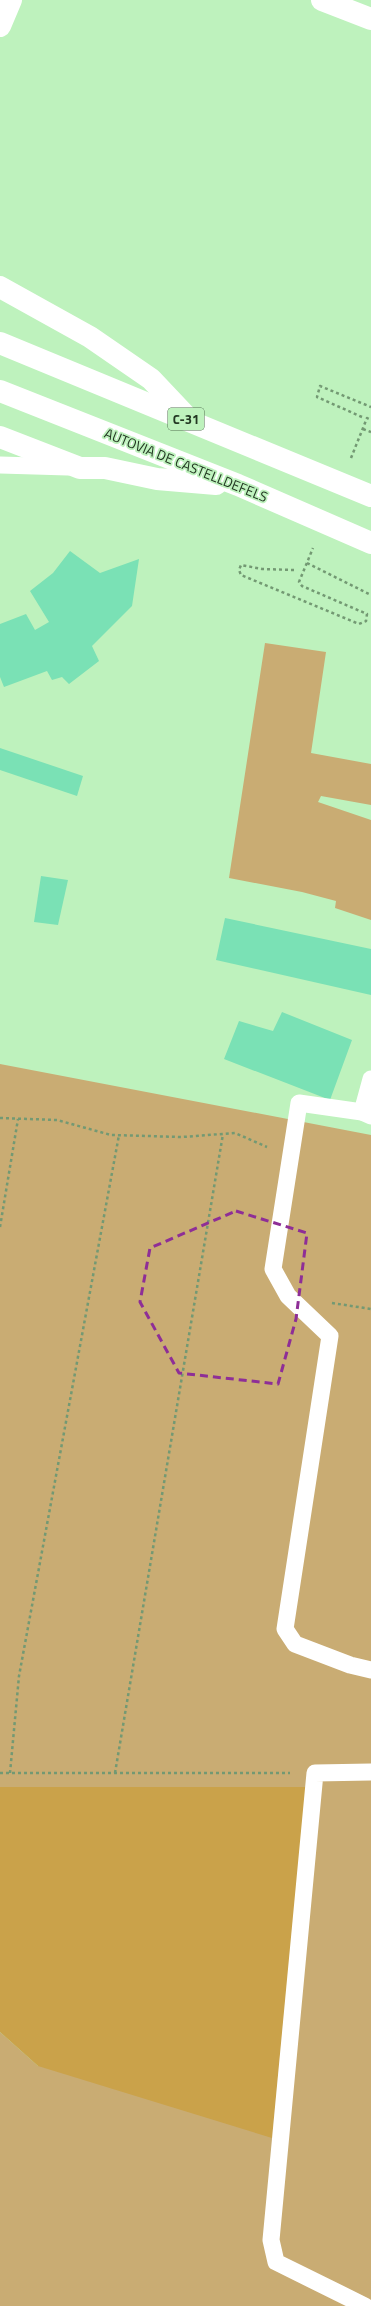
<svg xmlns="http://www.w3.org/2000/svg" width="371" height="2306" font-family="'Titillium Web',sans-serif">
  <style>
    .green { fill: #c9ac73 }
    .forest { fill: #caa24a }
    .building { fill: #7ae1b5 }
    .lines { fill: none; stroke-linecap: round; stroke-linejoin: round }
    .path { stroke: #739973; stroke-width: 2.5; stroke-dasharray: 3 3; stroke-linecap: butt }
    .lane { stroke: #fff; stroke-width: 17 }
    .street { stroke: #fff; stroke-width: 22 }
    .highway { stroke: #fff; stroke-width: 22 }
    .marked { fill: none; stroke: #8e2e97; stroke-width: 3; stroke-dasharray: 8 5; stroke-linejoin: round }
    .labels { text-anchor: middle; stroke-width: 3.5; stroke-linejoin: round; paint-order: stroke }
    .shield { fill: #bef2bd; stroke: #527051; stroke-width: 1 }
    .shield-label { font-size: 13px; font-weight: bold; fill: #233823 }
    .street-label { font-size: 14px; fill: #233823; stroke: #bef2bd }
  </style>
  <rect width="100%" height="100%" fill="#bef2bd"/>
  <!-- green -->
  <g class="green">
    <path d="M265,643L326,652L311,753L371,764V805L321,796L318,802L371,820V920L335,908L336,901L302,892L229,878Z"/>
    <path d="M0,1064L371,1135V2306H0V2032L38,2066L305,1787H0Z"/>
  </g>
  <!-- forest -->
  <path class="forest" d="M0,1787H306L272,2138L38,2066L0,2032Z"/>
  <!-- building -->
  <g class="building">
    <path d="M70,551L100,573L139,559L132,606L92,646L99,661L69,684L62,677L52,680L47,671L4,687L0,677V624L26,614L35,630L49,622L30,591L53,573Z"/>
    <path d="M0,748L83,776L77,796L0,770Z"/>
    <path d="M41,876L68,880L58,925L34,922Z"/>
    <path d="M225,918L371,949V995L216,960Z"/>
    <path d="M282,1012L352,1040L330,1100L224,1059L239,1021L273,1031Z"/>
  </g>
  <g class="lines">
    <!-- path -->
    <g class="path">
      <path d="M362,417L317,397L320,386L371,407"/>
      <path d="M363,429L371,432"/>
      <path d="M351,458L367,418L371,420"/>
      <path d="M307,563L371,595"/>
      <path d="M294,570L262,569L241,565L239,570L241,575L359,624L366,621L367,614L302,586L299,582L313,548"/>
      <path d="M0,1118L57,1120L111,1135L182,1137L235,1133L267,1147"/>
      <path d="M0,1227L18,1119"/>
      <path d="M332,1303L371,1309"/>
      <path d="M0,1773H290"/>
      <path d="M10,1773L19,1676L119,1135"/>
      <path d="M115,1773L223,1134"/>
    </g>
    <!-- lane -->
    <g class="lane">
      <path d="M0,465L68,467"/>
      <path d="M362,1112L371,1079"/>
      <path d="M371,1116L362,1112L299,1103L273,1269L288,1296L330,1336L285,1629L295,1644L350,1665L371,1670"/>
      <path d="M365,2306L276,2262L271,2240L315,1773L371,1772"/>
    </g>
    <!-- street -->
    <g class="street">
      <path d="M322,0L371,19"/>
      <path d="M0,26L11,0"/>
    </g>
    <!-- highway -->
    <g class="highway">
      <path d="M0,287L90,337L151,379L185,415"/>
      <path d="M0,343L371,496"/>
      <path d="M0,391L238,485L371,543"/>
      <path d="M0,437L80,468H105L157,479L216,484"/>
    </g>
  </g>
  <!-- marked area -->
  <path class="marked" d="M236,1211L307,1233L296,1319L278,1384L179,1373L140,1302L150,1248Z"/>
  <g class="labels">
    <!-- shield labels -->
    <rect class="shield" x="168" y="408" width="36" height="22" rx="3"/>
    <g class="shield-label">
      <text x="186" y="424">C-31</text>
    </g>
    <!-- street labels -->
    <g class="street-label">
      <text transform="translate(186 465) rotate(22)" y="5">AUTOVIA DE CASTELLDEFELS</text>
    </g>
  </g>
</svg>
